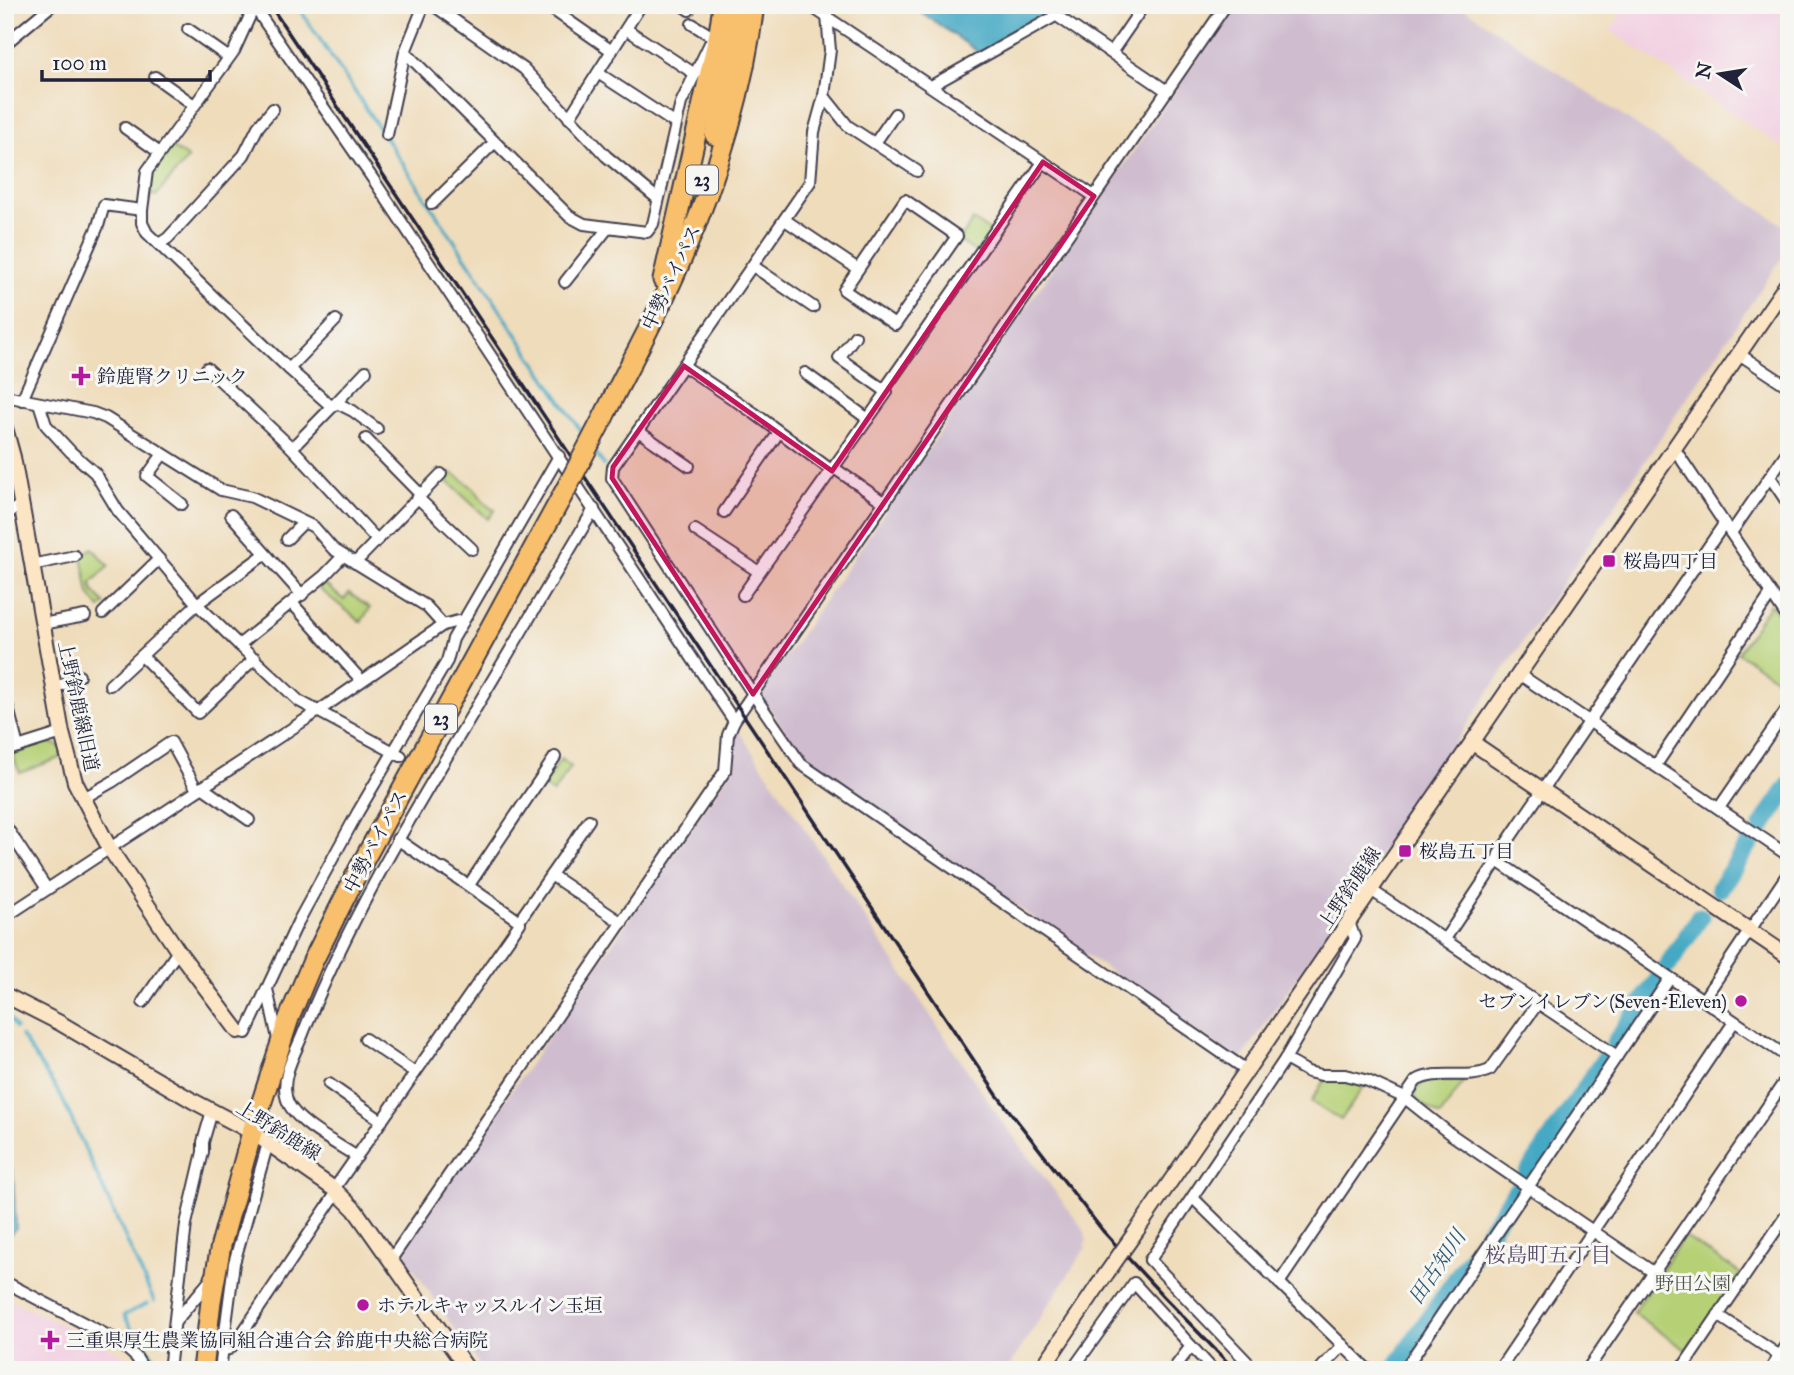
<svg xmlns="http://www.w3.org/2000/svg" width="1794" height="1375" font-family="'IM FELL Great Primer','Noto Serif JP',serif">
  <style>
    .built { fill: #f2cfe1 }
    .industrial { fill: #cfbdcf }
    .green { fill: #b5d075; stroke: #6c7958; stroke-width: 2 }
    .water { fill: #44a9c4; stroke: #336680; stroke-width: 2 }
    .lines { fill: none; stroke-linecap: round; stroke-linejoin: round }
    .stream { stroke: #44a9c4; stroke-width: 3.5 }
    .river { stroke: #44a9c4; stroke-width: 19 }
    .street-casing { stroke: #413e4e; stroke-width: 14 }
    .secondary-casing { stroke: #413e4e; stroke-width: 18 }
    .highway-casing { stroke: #413e4e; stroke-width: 23 }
    .street { stroke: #fff; stroke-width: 10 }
    .secondary { stroke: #fce5c4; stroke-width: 14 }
    .highway { stroke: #f8bf6c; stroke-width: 19 }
    .rail { stroke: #22223b; stroke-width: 3.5 }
    .secondary-bridge-casing { stroke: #413e4e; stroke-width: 18; stroke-linecap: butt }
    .highway-bridge-casing { stroke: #413e4e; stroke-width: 23; stroke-linecap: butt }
    .secondary-bridge { stroke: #fce5c4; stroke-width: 14 }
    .highway-bridge { stroke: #f8bf6c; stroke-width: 19 }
    .marked { fill: #c2185b; fill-opacity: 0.2; stroke: #c2185b; stroke-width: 5; stroke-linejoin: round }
    .poi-dot { fill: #b5179e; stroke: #f6f6f2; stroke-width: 2.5 }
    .labels { text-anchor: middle; stroke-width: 6; stroke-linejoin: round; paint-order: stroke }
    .shield { fill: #f6f6f2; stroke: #626272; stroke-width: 2 }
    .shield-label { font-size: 18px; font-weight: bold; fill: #22223b }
    .street-label { font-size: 19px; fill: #22223b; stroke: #f6f6f2 }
    .poi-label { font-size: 19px; fill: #22223b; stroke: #f6f6f2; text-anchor: start }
    .park-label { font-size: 19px; fill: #4e564c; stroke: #f6f6f2 }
    .neighbourhood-label { font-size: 21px; fill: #5c4a6b; stroke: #f6f6f2 }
    .water-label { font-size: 21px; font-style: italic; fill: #305872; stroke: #f6f6f2 }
  </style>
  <rect width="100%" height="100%" fill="#f6f6f2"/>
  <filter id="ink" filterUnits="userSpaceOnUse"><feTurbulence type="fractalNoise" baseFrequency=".0143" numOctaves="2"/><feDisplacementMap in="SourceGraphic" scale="14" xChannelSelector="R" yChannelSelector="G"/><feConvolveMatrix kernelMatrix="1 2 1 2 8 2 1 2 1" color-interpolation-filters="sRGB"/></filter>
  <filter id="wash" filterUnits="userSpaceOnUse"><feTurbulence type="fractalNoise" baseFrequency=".00686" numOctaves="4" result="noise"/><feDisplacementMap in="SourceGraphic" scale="28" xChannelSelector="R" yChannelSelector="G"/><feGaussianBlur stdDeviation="1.57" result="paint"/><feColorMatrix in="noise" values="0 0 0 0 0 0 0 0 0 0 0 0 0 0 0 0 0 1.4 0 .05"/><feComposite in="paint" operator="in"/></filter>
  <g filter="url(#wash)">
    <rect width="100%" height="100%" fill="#efdcba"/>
    <!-- built -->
    <g class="built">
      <path d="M1628,5H1789V152L1610,30Z"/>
      <path d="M5,1297L126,1356L133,1362L132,1365L135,1370H5Z"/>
    </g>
    <!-- industrial -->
    <g class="industrial">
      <path d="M1234,5H1459L1789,229V247L1243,1057L1239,1058L1229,1054L802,757L762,697V691Z"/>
      <path d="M736,732L740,733L1003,1123L1084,1230L1087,1241L1084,1245L1086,1247L1007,1370H483L406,1258V1245L734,766L730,761L732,735Z"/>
    </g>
    <!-- green -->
    <g class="green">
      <path d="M171,147L188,158L156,196L152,194L149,200L153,173Z"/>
      <path d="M973,220L992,232L977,253L959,241Z"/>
      <path d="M450,472C459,477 467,482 474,489C482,497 484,506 495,510L488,519L444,478Z"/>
      <path d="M92,548L109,566L91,583L93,591L105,604L100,608L89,594L82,556Z"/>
      <path d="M323,583L344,600L349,593L370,608L361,622L318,588Z"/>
      <path d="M1770,604L1789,629V687L1738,653Z"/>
      <path d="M47,742L60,746L62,757L20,773L12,754Z"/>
      <path d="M561,759L571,767L553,793L543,786Z"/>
      <path d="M1430,1079L1464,1081L1440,1116L1416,1100L1414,1093L1421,1084Z"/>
      <path d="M1324,1080L1347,1081L1364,1086L1341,1120L1311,1102Z"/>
      <path d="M1684,1236L1741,1274L1686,1350L1633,1313Z"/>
    </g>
    <!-- water -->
    <g class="water">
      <path d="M911,5H1053L1047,14L981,54Z"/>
      <path d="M5,1144L13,1173L16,1228L5,1240Z"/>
    </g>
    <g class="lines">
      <!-- stream -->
      <g class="stream">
        <path d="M297,5L585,437"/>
        <path d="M593,449L604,465"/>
        <path d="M5,1012L16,1028"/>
        <path d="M21,1036L61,1096L154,1301"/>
        <path d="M147,1304L124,1315L134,1333L157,1360"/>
      </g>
      <!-- river -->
      <g class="river">
        <path d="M1762,826L1789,786"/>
        <path d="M1720,888L1751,841"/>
        <path d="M1668,965L1700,917"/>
        <path d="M1615,1043L1658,980"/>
        <path d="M1527,1175L1605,1059"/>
        <path d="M1394,1370L1517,1190"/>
      </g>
    </g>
  </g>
  <g filter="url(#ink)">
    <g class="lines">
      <!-- street casing -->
      <g class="street-casing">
        <g id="street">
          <path d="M253,5L375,182L734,721"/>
          <path d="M424,5L405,52L569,216L584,224L647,232L653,224L681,103L713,37L692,24"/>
          <path d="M433,5L524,69L606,156L658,199"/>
          <path d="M546,5L612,51"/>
          <path d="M682,5L689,10L691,5"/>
          <path d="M809,5L1094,196"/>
          <path d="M826,5L830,50L824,96L814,132L810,182L613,467L612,478L753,694L801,764L1248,1071"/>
          <path d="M254,7L234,51L147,171L142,210V223L147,233L289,369L332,407L292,448"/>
          <path d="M1054,14L1167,91"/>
          <path d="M188,29L228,57"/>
          <path d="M626,29L695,74"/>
          <path d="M5,44L52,5"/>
          <path d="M1111,53L1144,5"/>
          <path d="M598,73L676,124"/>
          <path d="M155,77L194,105"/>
          <path d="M931,86L1052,18L1060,5"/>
          <path d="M824,96L848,126L917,171"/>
          <path d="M569,118L641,5"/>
          <path d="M125,128L160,153"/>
          <path d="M387,135L405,52"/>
          <path d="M875,143L895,114"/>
          <path d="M905,200L957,236L895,325L844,290Z"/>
          <path d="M432,204L494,143"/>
          <path d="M785,220L858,269"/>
          <path d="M159,244L168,238L244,155L258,127L273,109"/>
          <path d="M753,266L813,307"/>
          <path d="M565,282L608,228"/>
          <path d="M1739,354L1789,387"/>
          <path d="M684,366L754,413L831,470"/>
          <path d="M207,368L292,448L377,540"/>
          <path d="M289,369L336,320"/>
          <path d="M805,373L868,419"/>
          <path d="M884,390L1043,162"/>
          <path d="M5,399L10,397L93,413L106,418L221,490L252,497L314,527L333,549L426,606L443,625"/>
          <path d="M22,400L98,226L104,205L142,210"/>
          <path d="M39,403L46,425L71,452L95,473L118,511L197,604L239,645"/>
          <path d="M337,403L353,411L377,429"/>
          <path d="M332,407L366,371"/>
          <path d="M638,431L689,466"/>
          <path d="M366,439L421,495"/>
          <path d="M1674,448L1789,620"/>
          <path d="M163,454L147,476L182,504"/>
          <path d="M834,468L885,503"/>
          <path d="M1770,477L1789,505"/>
          <path d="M418,498L472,549"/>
          <path d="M724,512L779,432"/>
          <path d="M231,515L302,595"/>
          <path d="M5,516L20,505"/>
          <path d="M695,530L759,572"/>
          <path d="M1731,533L1789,449"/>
          <path d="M287,539L303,523"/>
          <path d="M342,557L324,576L239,645L299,701L401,756"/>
          <path d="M355,563L441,474"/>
          <path d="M31,565L75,556"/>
          <path d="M743,595L887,392L839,358L855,336"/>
          <path d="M292,603L361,680"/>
          <path d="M103,613L159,559"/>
          <path d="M42,624L85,616"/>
          <path d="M142,656L198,713L255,658"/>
          <path d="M1519,674L1789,856"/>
          <path d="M110,685L197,604L265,554"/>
          <path d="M54,687L71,682L79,676"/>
          <path d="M5,696L18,747"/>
          <path d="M5,751L62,733"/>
          <path d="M1656,765L1771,594"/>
          <path d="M202,787L249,820"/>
          <path d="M82,799L112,782L171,742L197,790"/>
          <path d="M1719,808L1789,706"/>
          <path d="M5,825L47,889"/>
          <path d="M397,839L442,870L444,869L519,921"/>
          <path d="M1497,861L1789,1058"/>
          <path d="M551,875L622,923"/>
          <path d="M469,885L555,757"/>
          <path d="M5,917L317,712L443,625L458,621L463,622"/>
          <path d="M1445,939L1497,861L1499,854L1724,524"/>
          <path d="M267,989L278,1039"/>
          <path d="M1703,1000L1789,872"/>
          <path d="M143,1002L178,951"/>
          <path d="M1538,1003L1617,1056"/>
          <path d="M238,1031L246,1033L298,922L358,812L447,661L453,639L559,456"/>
          <path d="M365,1039L415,1073"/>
          <path d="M1285,1059L1308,1072L1321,1075H1345L1368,1081L1405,1098L1449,1133L1653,1272"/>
          <path d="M329,1084L382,1121"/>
          <path d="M357,1157C337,1143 290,1121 286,1096C281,1075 297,1050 304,1031C347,924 405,826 464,728C508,655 551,582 594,509"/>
          <path d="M334,1189L520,923L519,921L589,820"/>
          <path d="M1193,1198L1368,1370"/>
          <path d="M390,1261L725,771L728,735L734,721L1226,5"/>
          <path d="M5,1282L118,1341L136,1357L144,1370"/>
          <path d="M1279,1283L1416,1081C1438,1068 1466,1081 1490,1070L1538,1003L1371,890"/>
          <path d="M1718,1315L1789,1362"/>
          <path d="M175,1322L212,1278"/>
          <path d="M221,1351L229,1349L237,1341L337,1192"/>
          <path d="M1322,1367L1343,1345"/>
          <path d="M169,1370L186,1224L203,1152V1142L212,1111"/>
          <path d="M220,1370L234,1263L268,1143"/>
          <path d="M1072,1370L1134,1283L1213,1370"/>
          <path d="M1173,1370L1191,1346"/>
          <path d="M1255,1370L1150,1260L1285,1059L1355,939L1349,922"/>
          <path d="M1404,1370L1670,978"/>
          <path d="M1499,1370L1734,1022"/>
          <path d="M1587,1370L1789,1075"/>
          <path d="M1681,1370L1789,1211"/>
          <path d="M1770,1370L1789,1342"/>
        </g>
      </g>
      <!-- secondary casing -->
      <g class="secondary-casing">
        <g id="secondary">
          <path d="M5,428L13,457L62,733L75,782L110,849L178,951L238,1031"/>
          <path d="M1473,743L1789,957"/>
          <path d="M5,995L60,1023L193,1101L252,1132L334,1189L355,1210L468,1370"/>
          <path d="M1137,1230L1789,281"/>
          <path d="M1041,1370L1097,1287"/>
        </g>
      </g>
      <!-- highway casing -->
      <g class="highway-casing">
        <g id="highway">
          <path d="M715,135L736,33L739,5"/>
          <path d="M663,280L719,33L723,5"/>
          <path d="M604,416C628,367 656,318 678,267C715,183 743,96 754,5"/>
          <path d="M203,1370L211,1301L221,1245L252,1132L289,1018L313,961L359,869L566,489"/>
        </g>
      </g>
      <!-- street -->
      <use href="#street" class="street"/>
      <!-- secondary -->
      <use href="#secondary" class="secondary"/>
      <!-- highway -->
      <use href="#highway" class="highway"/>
      <!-- rail -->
      <path class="rail" d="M270,5L997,1095L1103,1231L1164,1297L1235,1370"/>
      <!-- secondary-bridge casing -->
      <g class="secondary-bridge-casing">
        <path id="secondary-bridge" d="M1097,1287L1137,1230"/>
      </g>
      <!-- highway-bridge casing -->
      <g class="highway-bridge-casing">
        <path id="highway-bridge" d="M566,489L604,416"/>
      </g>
      <!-- secondary-bridge -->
      <use href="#secondary-bridge" class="secondary-bridge"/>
      <!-- highway-bridge -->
      <use href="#highway-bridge" class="highway-bridge"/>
    </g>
  </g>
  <!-- marked area -->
  <path class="marked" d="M1043,162L1094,196L753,694L612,478L613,467L684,366L832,471Z"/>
  <!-- markers -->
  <g class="poi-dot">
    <path d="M77.5 365.5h7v7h7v7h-7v7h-7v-7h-7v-7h7z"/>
    <rect x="1602" y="554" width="14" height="14" rx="3.5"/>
    <rect x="1398" y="844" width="14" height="14" rx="3.5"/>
    <circle cx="1741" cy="1001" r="7"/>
    <circle cx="363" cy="1305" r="7"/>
    <path d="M46.5 1329.5h7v7h7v7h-7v7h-7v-7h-7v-7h7z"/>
  </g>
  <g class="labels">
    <!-- shield labels -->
    <g class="shield">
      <rect x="686" y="165.5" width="32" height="29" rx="5"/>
      <rect x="425" y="704.5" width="32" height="29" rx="5"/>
    </g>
    <g class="shield-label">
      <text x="702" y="186">23</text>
      <text x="441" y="725">23</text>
    </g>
    <!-- street labels -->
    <g class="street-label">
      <text transform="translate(671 277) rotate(-65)" y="7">中勢バイパス</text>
      <text transform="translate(79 706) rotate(78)" y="7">上野鈴鹿線旧道</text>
      <text transform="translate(375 841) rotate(-62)" y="7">中勢バイパス</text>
      <text transform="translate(1349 888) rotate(-56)" y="7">上野鈴鹿線</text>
      <text transform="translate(279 1130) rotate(32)" y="7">上野鈴鹿線</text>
    </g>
    <!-- poi labels -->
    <g class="poi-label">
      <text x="97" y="383">鈴鹿腎クリニック</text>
      <text x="1623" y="568">桜島四丁目</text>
      <text x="1419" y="858">桜島五丁目</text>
      <text x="1727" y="1008" text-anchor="end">セブンイレブン(Seven-Eleven)</text>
      <text x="377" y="1312">ホテルキャッスルイン玉垣</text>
      <text x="66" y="1347">三重県厚生農業協同組合連合会 鈴鹿中央総合病院</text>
    </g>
    <!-- park labels -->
    <g class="park-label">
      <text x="1693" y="1290">野田公園</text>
    </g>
    <!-- neighbourhood labels -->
    <g class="neighbourhood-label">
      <text x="1548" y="1262">桜島町五丁目</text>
    </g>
    <!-- water labels -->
    <g class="water-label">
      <text transform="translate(1437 1267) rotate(-56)" y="7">田古知川</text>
    </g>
  </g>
  <!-- margin -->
  <rect width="1794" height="1375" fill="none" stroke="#f6f6f2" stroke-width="28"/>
  <!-- north arrow -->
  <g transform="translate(1720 74) rotate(282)" stroke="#f6f6f2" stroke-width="5" paint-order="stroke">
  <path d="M0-5L12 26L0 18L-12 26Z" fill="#22223b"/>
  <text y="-10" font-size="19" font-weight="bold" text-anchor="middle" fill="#22223b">N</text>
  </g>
  <!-- scale -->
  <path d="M42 70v10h168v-10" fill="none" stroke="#22223b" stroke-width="3.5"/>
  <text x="52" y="70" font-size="21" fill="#22223b" stroke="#f6f6f2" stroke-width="5" paint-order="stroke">100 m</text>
</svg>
